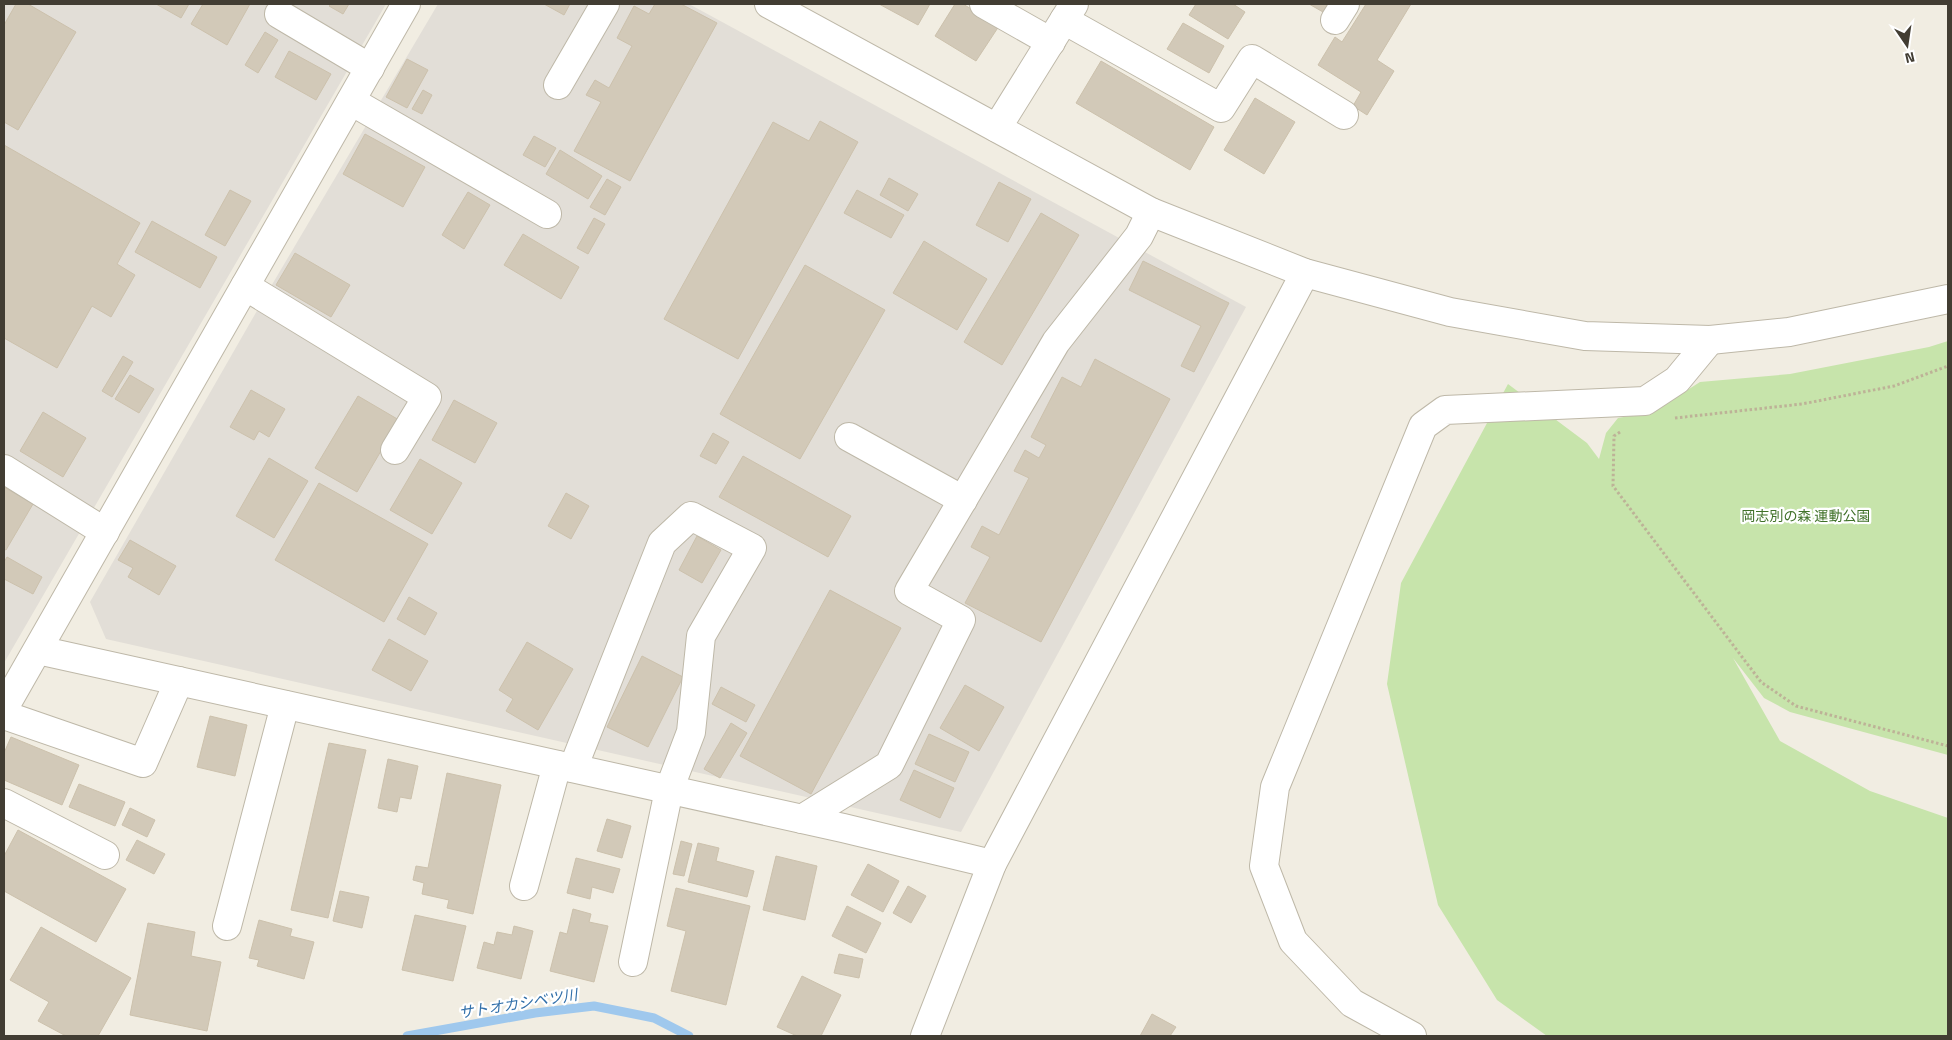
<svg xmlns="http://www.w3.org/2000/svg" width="1952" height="1040" font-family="'Titillium Web','Noto Sans JP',sans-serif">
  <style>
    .industrial { fill: #e2ded7 }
    .green { fill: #c7e4ab }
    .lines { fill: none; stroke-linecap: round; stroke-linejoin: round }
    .stream { stroke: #9fc8ed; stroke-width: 9 }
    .building { fill: #d2c9b8; stroke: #ccc1ac }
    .minor-casing { stroke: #beb8a8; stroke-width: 30 }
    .path { stroke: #bdb297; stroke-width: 3; stroke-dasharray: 2.5 2.5; stroke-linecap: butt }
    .minor { stroke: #fff; stroke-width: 28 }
    .labels { text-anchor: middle; stroke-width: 4.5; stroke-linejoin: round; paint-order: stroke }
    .park-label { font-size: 14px; fill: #407129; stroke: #fff }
    .water-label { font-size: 15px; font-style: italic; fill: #316fa9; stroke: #fff }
  </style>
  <rect width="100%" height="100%" fill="#f1ede2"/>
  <!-- industrial -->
  <g class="industrial">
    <path d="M4,4H386L4,663Z"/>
    <path d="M438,4H689L1246,307L961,832L106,639L90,602L270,288Z"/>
  </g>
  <!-- green -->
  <path class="green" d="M1948,341V755L1790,712L1764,698L1733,658L1780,741L1870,791L1948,818V1036H1547L1497,1000L1438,905L1387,684L1401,583L1508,384L1587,443L1599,459L1606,433L1618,418L1653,412L1700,382L1790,374L1929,347Z"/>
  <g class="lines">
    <!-- stream -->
    <path class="stream" d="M407,1036L535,1013L594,1006L654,1018L689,1036"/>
  </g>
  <!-- building -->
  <g class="building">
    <path d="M16,4H28L76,32L18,130L4,122V25Z"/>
    <path d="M156,4H189L181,18Z"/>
    <path d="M203,4H250L227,45L191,24Z"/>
    <path d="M331,4H349L343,14L329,6Z"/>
    <path d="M544,4H570L564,15Z"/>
    <path d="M655,4H681L717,23L630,181L574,151L601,102L586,95L595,80L609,88L632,46L617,38L634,6L649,14Z"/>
    <path d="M879,4H930L918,25Z"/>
    <path d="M955,4H963L999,26L976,61L935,36Z"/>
    <path d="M1196,4H1233L1245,12L1228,39L1189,15Z"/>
    <path d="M1309,4H1328L1323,12Z"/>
    <path d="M1366,4H1411L1377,60L1394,71L1367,115L1353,106L1361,92L1318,65L1335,37L1342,42Z"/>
    <path d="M1183,23L1224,46L1209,73L1167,49Z"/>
    <path d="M265,32L278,40L258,73L245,65Z"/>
    <path d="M289,51L331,74L316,100L275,77Z"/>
    <path d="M407,59L428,70L407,108L386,97Z"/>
    <path d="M1101,61L1214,127L1190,170L1076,103Z"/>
    <path d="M423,90L432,95L422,114L412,109Z"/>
    <path d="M1255,98L1295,122L1264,174L1224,150Z"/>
    <path d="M820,121L858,142L738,359L664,319L773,122L809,141Z"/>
    <path d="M365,134L425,167L403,207L343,174Z"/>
    <path d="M534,136L556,148L545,167L523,155Z"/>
    <path d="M4,145L140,223L117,264L135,275L111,317L92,306L57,368L4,338Z"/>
    <path d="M560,150L602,176L588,199L546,174Z"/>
    <path d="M889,178L918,194L908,211L880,195Z"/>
    <path d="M607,179L621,187L605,215L590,207Z"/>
    <path d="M999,182L1031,199L1008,242L976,225Z"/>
    <path d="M230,190L251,201L225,246L205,235Z"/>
    <path d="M857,190L904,215L891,238L844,213Z"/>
    <path d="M468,192L490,205L464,249L442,235Z"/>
    <path d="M1041,213L1079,235L1002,365L964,342Z"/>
    <path d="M594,218L605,224L588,254L577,248Z"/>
    <path d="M152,221L217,257L200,288L135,252Z"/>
    <path d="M523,234L579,267L561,299L504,265Z"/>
    <path d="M924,241L987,279L957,330L893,293Z"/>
    <path d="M295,253L350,285L331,317L276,285Z"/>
    <path d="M1143,261L1229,303L1194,372L1181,366L1201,326L1129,290Z"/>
    <path d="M805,265L885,310L800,459L720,414Z"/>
    <path d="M123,356L133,362L112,397L102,391Z"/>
    <path d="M1095,359L1170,399L1041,642L965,603L990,557L971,547L982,526L999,535L1029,478L1014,471L1025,450L1039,458L1046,445L1031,437L1062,377L1081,387Z"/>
    <path d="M130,375L154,389L139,413L115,399Z"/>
    <path d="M251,390L285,409L269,437L259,431L254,440L230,427Z"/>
    <path d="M358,396L399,420L357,492L315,468Z"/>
    <path d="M454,400L497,423L475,463L432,440Z"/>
    <path d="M43,412L86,438L63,477L20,451Z"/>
    <path d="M713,433L729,442L716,464L700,456Z"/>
    <path d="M743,456L851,516L828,557L719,497Z"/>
    <path d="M269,458L308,481L274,538L236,516Z"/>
    <path d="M420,459L462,483L432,534L390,510Z"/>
    <path d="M319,483L428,544L384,622L275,560Z"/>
    <path d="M4,487L33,504L6,550L4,549Z"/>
    <path d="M566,493L589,506L571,539L548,526Z"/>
    <path d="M697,536L721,550L702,583L679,570Z"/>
    <path d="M130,540L176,566L159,595L128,577L133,568L118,560Z"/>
    <path d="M7,557L42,577L33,594L4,579V562Z"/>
    <path d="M830,590L901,628L811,794L740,756Z"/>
    <path d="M409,597L437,613L425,635L397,619Z"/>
    <path d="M389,639L428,661L411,691L372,670Z"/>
    <path d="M527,642L573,669L538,730L506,711L513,699L499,690Z"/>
    <path d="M642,656L683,677L648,747L607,727Z"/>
    <path d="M965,685L1004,707L979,751L940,728Z"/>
    <path d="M721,687L755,705L746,722L712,704Z"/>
    <path d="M210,716L247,725L235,776L197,767Z"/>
    <path d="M731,723L747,733L720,778L704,769Z"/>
    <path d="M929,734L969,752L955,782L915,764Z"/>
    <path d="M11,737L79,765L62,805L4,780V753Z"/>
    <path d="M329,743L366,750L328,918L291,910Z"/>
    <path d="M388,759L418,766L411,799L400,797L397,812L378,808Z"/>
    <path d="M914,770L954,788L940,818L900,800Z"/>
    <path d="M447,773L501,785L473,914L447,908L449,900L422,894L424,883L413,880L416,866L428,868Z"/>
    <path d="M79,784L125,802L115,826L69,807Z"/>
    <path d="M130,808L155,820L147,837L122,825Z"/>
    <path d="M607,819L631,826L622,858L597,851Z"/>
    <path d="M18,830L126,889L96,942L4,891V856Z"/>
    <path d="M137,840L165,854L154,874L126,860Z"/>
    <path d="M681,841L692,844L684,876L673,874Z"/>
    <path d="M698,843L719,848L716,861L754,871L747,897L688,882Z"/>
    <path d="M776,856L817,866L805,920L763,910Z"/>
    <path d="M576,858L620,869L613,893L592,887L590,899L567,893Z"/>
    <path d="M868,864L899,881L883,912L851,895Z"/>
    <path d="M908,886L926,896L911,923L893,913Z"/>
    <path d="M676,888L750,906L726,1005L671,991L686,931L667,926Z"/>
    <path d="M340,891L369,897L362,928L333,921Z"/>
    <path d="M847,906L881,923L866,953L832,936Z"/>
    <path d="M573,909L591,914L589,922L608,926L594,982L550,971L560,932L567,934Z"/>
    <path d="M415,915L466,926L453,981L402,970Z"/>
    <path d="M259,920L292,929L290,936L314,942L304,979L257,966L259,960L249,958Z"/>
    <path d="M148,923L195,932L191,956L221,962L207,1031L130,1015Z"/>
    <path d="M514,926L533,931L521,979L477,968L484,942L494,945L497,932L512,935Z"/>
    <path d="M41,927L131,978L98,1036H66L38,1021L49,1002L10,980Z"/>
    <path d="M839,954L863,959L859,978L834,973Z"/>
    <path d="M802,976L841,995L821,1036H797L777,1027Z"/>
    <path d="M1152,1014L1176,1027L1170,1036H1140Z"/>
  </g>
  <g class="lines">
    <!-- minor casing -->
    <g class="minor-casing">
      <g id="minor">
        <path d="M769,4L1151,212L1305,273L1450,312L1585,336L1710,340L1789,332L1948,299"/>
        <path d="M984,4L1051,42"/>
        <path d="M279,14L370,68"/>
        <path d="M1064,20L1221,108L1252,59L1344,115"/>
        <path d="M1335,20L1345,4"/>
        <path d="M558,85L605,4"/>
        <path d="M351,101L547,214"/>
        <path d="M997,128L1074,4"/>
        <path d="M245,286L427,397L395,450"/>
        <path d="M849,437L963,500"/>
        <path d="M4,469L105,532"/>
        <path d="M38,650L843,828L992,864"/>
        <path d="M4,708L406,4"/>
        <path d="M4,715L143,763L179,681"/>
        <path d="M573,768L662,543L691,516L752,548L701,636L691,732L669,790L633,962"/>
        <path d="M4,803L105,855"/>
        <path d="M802,819L889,765L961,620L909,591L1056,342L1139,236L1151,212"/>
        <path d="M524,886L557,765"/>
        <path d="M227,926L285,705"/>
        <path d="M925,1036L992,864L1305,273"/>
        <path d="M1412,1036L1352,1003L1293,941L1264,866L1275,787L1423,426L1445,410L1645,401L1677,380L1710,340"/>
      </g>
    </g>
    <!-- path -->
    <g class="path">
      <path d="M1675,418L1802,404L1894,386L1948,366"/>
      <path d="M1620,432L1614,436L1613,486L1761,682L1796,706L1948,746"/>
    </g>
    <!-- minor -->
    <use href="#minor" class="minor"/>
  </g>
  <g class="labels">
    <!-- park labels -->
    <g class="park-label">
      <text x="1806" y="521">岡志別の森 運動公園</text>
    </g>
    <!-- water labels -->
    <g class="water-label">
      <text transform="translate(518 1004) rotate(-9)" y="5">サトオカシベツ川</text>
    </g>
  </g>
  <!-- border -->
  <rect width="1952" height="1040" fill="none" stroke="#423d33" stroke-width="10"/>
  <!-- north arrow -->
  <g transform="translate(1907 45) rotate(167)" stroke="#ffffff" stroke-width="4" paint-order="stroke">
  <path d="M0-4L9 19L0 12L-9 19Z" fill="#423d33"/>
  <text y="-8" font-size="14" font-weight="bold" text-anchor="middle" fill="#423d33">N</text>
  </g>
</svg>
